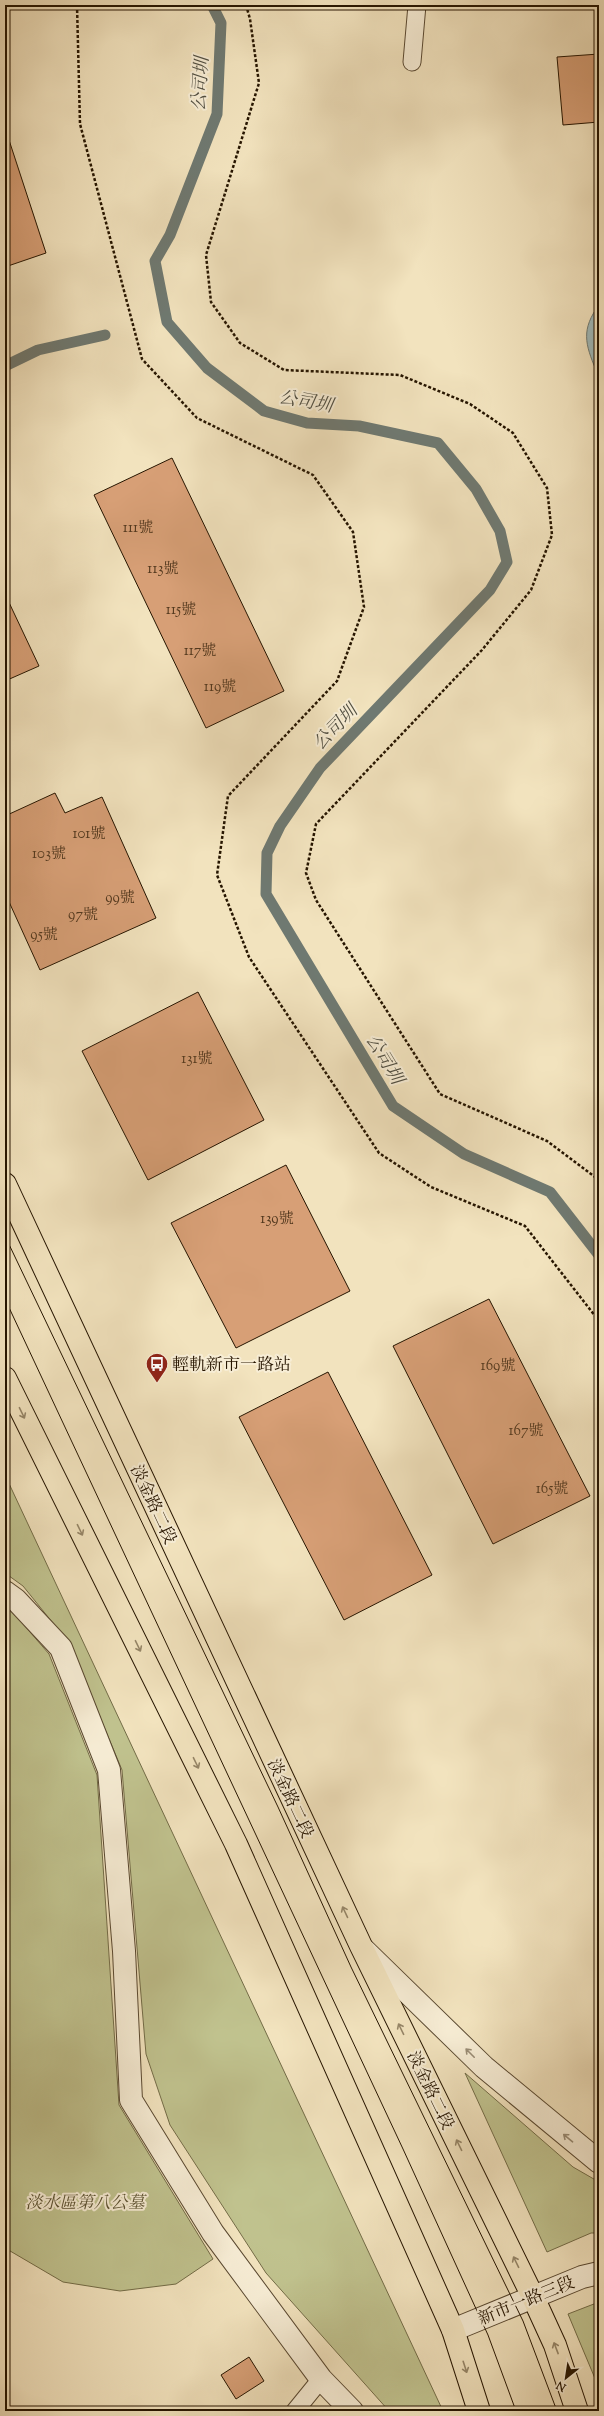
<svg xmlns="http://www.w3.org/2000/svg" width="604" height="2416" font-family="'Sorts Mill Goudy','Noto Serif TC',serif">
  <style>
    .green { fill: #c0c28e; stroke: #736c47 }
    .water { fill: #a0bbbc; stroke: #6f7971 }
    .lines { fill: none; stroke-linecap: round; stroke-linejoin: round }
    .stream { stroke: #6f7971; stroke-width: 11 }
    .building { fill: #d79f76; stroke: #261500 }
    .lane-casing { stroke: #594830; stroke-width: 19 }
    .street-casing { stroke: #594830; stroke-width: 24 }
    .primary-casing { stroke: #261500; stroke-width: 24 }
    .path { stroke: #261500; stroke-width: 2.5; stroke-dasharray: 3 2; stroke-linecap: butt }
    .lane { stroke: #f7edd5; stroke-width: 17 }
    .street { stroke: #f7edd5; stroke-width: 22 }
    .primary { stroke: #f2e3be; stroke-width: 22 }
    .tram { stroke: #261500; stroke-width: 1 }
    .oneway { stroke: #968668 }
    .oneway2 { stroke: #998c75 }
    .labels { text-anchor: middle; stroke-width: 4; stroke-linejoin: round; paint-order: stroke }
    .number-label { font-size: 15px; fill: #52381e }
    .poi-label { font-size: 17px; fill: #261500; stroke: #f7edd5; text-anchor: start }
    .street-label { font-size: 17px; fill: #261500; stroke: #f7edd5 }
    .park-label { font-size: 17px; font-style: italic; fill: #5c5232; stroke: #f7edd5 }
    .water-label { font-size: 18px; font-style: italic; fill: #514f42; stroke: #f7edd5 }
  </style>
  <rect width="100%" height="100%" fill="#f2e3be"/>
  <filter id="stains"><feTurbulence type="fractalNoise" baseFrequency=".005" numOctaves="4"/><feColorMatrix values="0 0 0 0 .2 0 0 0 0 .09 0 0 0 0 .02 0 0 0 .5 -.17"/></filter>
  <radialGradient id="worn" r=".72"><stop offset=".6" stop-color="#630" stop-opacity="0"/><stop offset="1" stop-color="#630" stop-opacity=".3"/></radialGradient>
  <!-- green -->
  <g class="green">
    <path d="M5,1475L443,2411H389L266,2273L170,2125L146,2054L122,1770L69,1643L23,1586L5,1573Z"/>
    <path d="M5,1603L49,1654L97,1775L119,2105L213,2259L176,2284L120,2291L63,2282L5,2248Z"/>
    <path d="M465,2073L573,2167L599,2182V2233H591L547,2252Z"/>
    <path d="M599,2302V2388L568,2314Z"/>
  </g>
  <!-- water -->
  <path class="water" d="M599,305V371L596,370C585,344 581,329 599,305Z"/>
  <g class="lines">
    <!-- stream -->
    <g class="stream">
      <path d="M212,5L221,23L217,114L170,235L155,261L167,322L207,368L264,411L307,423L359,426L438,443L476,489L500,531L507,562L490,590L320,768L280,826L267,853L266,894L393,1106L464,1154L550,1192L599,1255"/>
      <path d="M5,366L38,350L105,335"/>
    </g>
  </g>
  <!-- building -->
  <g class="building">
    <path d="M599,54V122L563,125L557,57Z"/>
    <path d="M9,140L46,253L5,267V141Z"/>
    <path d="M172,458L284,691L206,728L94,495Z"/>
    <path d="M5,594L39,666L5,681Z"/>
    <path d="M55,793L65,813L102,797L156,918L40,970L5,893V841L9,839L5,830V816Z"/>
    <path d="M198,992L264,1120L148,1180L82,1051Z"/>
    <path d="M286,1165L350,1291L236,1348L171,1223Z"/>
    <path d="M489,1299L590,1496L493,1544L393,1346Z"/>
    <path d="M328,1372L432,1575L344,1620L239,1417Z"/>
    <path d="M249,2357L264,2381L236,2399L221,2375Z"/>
  </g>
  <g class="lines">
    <!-- lane casing -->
    <g class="lane-casing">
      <g id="lane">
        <path d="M412,62L417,5"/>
        <path d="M295,2411L321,2379"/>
      </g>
    </g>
    <!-- street casing -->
    <g class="street-casing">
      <g id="street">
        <path d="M5,1592L16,1600L61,1648L109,1770L124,1951L131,2100L213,2233L321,2379L352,2411"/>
        <path d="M364,1950L484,2067L599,2162"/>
        <path d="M453,2330L582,2277L599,2273"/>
      </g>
    </g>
    <!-- primary casing -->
    <g class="primary-casing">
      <g id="primary">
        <path d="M5,1184L361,1946L533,2297L555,2345L577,2411"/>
        <path d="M5,1378L236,1844L453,2330L479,2411"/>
      </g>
    </g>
    <!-- path -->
    <g class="path">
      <path d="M77,5L80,124L142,359L197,418L313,475L353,532L364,607L337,681L228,796L217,875L249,957L379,1153L431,1187L525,1226L599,1321"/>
      <path d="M246,5L250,19L259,83L206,255L211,302L240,343L284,370L400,375L470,404L513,433L547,488L552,535L531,590L482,650L316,824L306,873L316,900L440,1094L547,1141L599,1180"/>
    </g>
    <!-- lane -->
    <use href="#lane" class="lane"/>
    <!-- street -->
    <use href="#street" class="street"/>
    <!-- primary -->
    <use href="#primary" class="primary"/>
    <!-- tram -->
    <g class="tram">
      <path d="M5,1236L278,1807L351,1967L523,2321L557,2411"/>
      <path d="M5,1299L403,2149L488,2335L516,2411"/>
    </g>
  </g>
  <!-- one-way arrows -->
  <defs><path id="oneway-shaft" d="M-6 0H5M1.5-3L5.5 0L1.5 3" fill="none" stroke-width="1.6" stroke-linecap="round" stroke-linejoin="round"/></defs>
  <g class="oneway">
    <use href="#oneway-shaft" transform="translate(22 1413) rotate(64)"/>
    <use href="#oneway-shaft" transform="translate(80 1530) rotate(64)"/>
    <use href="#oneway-shaft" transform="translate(138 1646) rotate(64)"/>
    <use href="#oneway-shaft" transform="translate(196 1763) rotate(64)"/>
    <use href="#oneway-shaft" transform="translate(345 1912) rotate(-115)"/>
    <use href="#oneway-shaft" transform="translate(401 2029) rotate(-116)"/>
    <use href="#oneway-shaft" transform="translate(459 2145) rotate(-116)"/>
    <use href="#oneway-shaft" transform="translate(516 2262) rotate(-116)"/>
    <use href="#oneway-shaft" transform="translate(556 2348) rotate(-111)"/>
    <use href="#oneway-shaft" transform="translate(465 2367) rotate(72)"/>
  </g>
  <g class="oneway2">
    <use href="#oneway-shaft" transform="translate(470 2053) rotate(-135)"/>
    <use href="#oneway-shaft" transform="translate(568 2138) rotate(-140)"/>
  </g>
  <!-- icons -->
  <defs>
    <g id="bus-pin" transform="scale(1.15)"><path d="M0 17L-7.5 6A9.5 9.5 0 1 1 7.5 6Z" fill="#8f2418" stroke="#f7edd5"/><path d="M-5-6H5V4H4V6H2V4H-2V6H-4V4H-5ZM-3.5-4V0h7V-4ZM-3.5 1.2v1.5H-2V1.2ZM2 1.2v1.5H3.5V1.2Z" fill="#fff"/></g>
  </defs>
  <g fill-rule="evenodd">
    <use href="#bus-pin" x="157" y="1364"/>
  </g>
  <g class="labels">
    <!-- number labels -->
    <g class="number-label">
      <text x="138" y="532">111號</text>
      <text x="163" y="573">113號</text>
      <text x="181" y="614">115號</text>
      <text x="200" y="655">117號</text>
      <text x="220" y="691">119號</text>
      <text x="89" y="838">101號</text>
      <text x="49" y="858">103號</text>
      <text x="120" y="902">99號</text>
      <text x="83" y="919">97號</text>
      <text x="44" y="939">95號</text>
      <text x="197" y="1063">131號</text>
      <text x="277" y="1223">139號</text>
      <text x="498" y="1370">169號</text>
      <text x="526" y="1435">167號</text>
      <text x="552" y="1493">165號</text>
    </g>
    <!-- poi labels -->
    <g class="poi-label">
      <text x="172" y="1370">輕軌新市一路站</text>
    </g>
    <!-- street labels -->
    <g class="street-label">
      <text transform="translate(154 1504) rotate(65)" y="6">淡金路二段</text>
      <text transform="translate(291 1798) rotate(65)" y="6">淡金路二段</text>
      <text transform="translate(431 2090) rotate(64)" y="6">淡金路二段</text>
      <text transform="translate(526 2300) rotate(-22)" y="6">新市一路三段</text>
    </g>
    <!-- park labels -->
    <g class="park-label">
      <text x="85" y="2208">淡水區第八公墓</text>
    </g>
    <!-- water labels -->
    <g class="water-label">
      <text transform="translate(200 84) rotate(-86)" y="6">公司圳</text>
      <text transform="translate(306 401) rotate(10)" y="6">公司圳</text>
      <text transform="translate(335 727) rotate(-46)" y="6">公司圳</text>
      <text transform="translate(385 1059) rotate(59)" y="6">公司圳</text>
    </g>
  </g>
  <!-- margin -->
  <rect width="604" height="2416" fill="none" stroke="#f2e3be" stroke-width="20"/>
  <rect x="6" y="6" width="592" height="2404" fill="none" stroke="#261500" stroke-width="2"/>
  <rect x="10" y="10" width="584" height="2396" fill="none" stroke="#261500"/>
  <!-- north arrow -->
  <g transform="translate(566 2378) rotate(210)" stroke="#f7edd5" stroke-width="3" paint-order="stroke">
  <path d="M0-3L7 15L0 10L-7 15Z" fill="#261500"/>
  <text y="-6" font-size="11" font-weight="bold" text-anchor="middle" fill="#261500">N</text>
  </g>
  <rect width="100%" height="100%" filter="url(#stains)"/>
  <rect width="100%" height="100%" fill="url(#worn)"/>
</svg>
